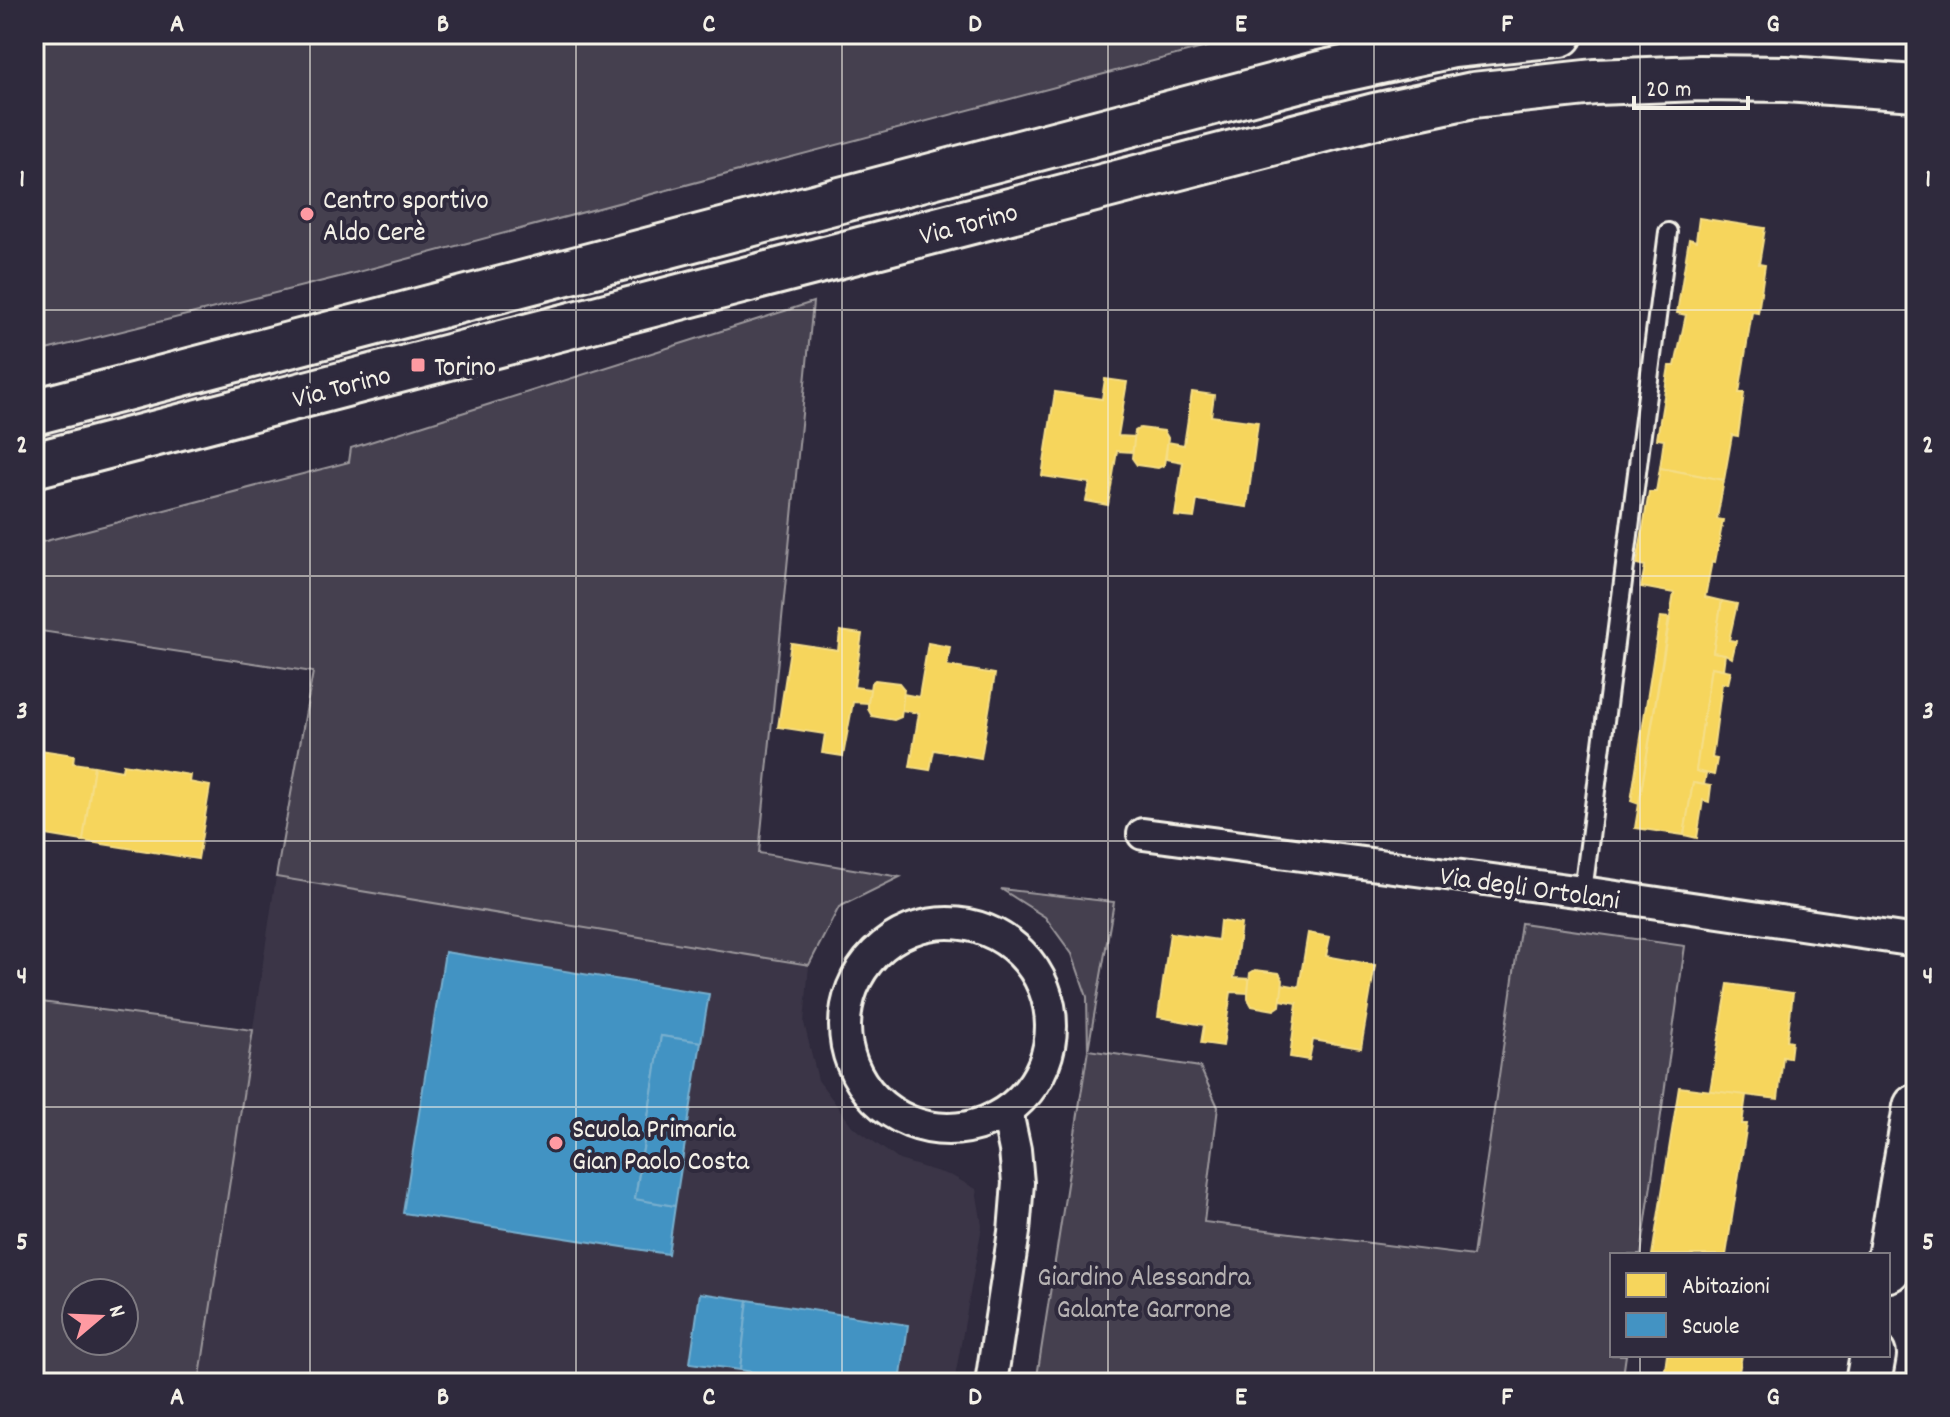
<svg xmlns="http://www.w3.org/2000/svg" width="1950" height="1417" font-family="Dekko,sans-serif">
  <style>
    .built { fill: #3b3647 }
    .green { fill: #454050; stroke: #9c989c; stroke-width: 2; fill-rule: evenodd }
    .homes { fill: #f6d55c; stroke: #f5dd86; stroke-width: 2 }
    .schools { fill: #4393c3; stroke: #78afce; stroke-width: 2 }
    .lines { fill: none; stroke-linecap: round; stroke-linejoin: round }
    .lane-casing { stroke: #f4f1e8; stroke-width: 22 }
    .street-casing { stroke: #f4f1e8; stroke-width: 36 }
    .secondary-casing { stroke: #f4f1e8; stroke-width: 50 }
    .primary-casing { stroke: #f4f1e8; stroke-width: 50 }
    .lane { stroke: #2f2a3d; stroke-width: 16 }
    .street { stroke: #2f2a3d; stroke-width: 30 }
    .secondary { stroke: #2f2a3d; stroke-width: 44 }
    .primary { stroke: #2f2a3d; stroke-width: 44 }
    .grid { fill: none; stroke: #f4f1e8; stroke-width: 2; stroke-opacity: 0.55 }
    .poi-dot { fill: #ff9aa2; stroke: #2f2a3d; stroke-width: 3 }
    .labels { text-anchor: middle; stroke-width: 8; stroke-linejoin: round; paint-order: stroke }
    .poi-label { font-size: 28px; fill: #f4f1e8; stroke: #2f2a3d; text-anchor: start }
    .street-label { font-size: 28px; fill: #f4f1e8; stroke: #2f2a3d }
    .park-label { font-size: 28px; fill: #b7b3b3; stroke: #2f2a3d }
    .neatline { fill: none; stroke: #f4f1e8; stroke-width: 3 }
    .grid-label { font-size: 26px; text-anchor: middle; font-weight: bold; fill: #f4f1e8 }
  </style>
  <rect width="100%" height="100%" fill="#2f2a3d"/>
  <filter id="ink" filterUnits="userSpaceOnUse"><feTurbulence type="fractalNoise" baseFrequency=".0125" numOctaves="2"/><feDisplacementMap in="SourceGraphic" scale="16" xChannelSelector="R" yChannelSelector="G"/><feConvolveMatrix kernelMatrix="1 2 1 2 8 2 1 2 1" color-interpolation-filters="sRGB"/></filter>
  <g filter="url(#ink)">
    <!-- built -->
    <path class="built" d="M276,877L809,965L804,1023L818,1080L852,1126L899,1160L952,1176L976,1189L982,1226L954,1383H199Z"/>
    <!-- green -->
    <g class="green">
      <path d="M34,34H1255L343,276L34,353Z"/>
      <path d="M813,302L759,853L900,877L839,907L809,965L276,877L313,672L34,630V544L349,462L351,448Z"/>
      <path d="M1001,889L1114,902L1088,1050L1200,1067L1218,1107L1204,1222L1473,1256L1521,923L1685,946L1641,1255H1612V1355H1626L1622,1383H1036L1088,1050L1087,997L1072,954L1045,917Z"/>
      <path d="M34,1001L253,1030L199,1383H34ZM76,1293H124V1341H76Z"/>
    </g>
    <!-- homes -->
    <g class="homes">
      <path d="M1699,218L1765,228L1759,264L1765,265L1758,313L1752,312L1739,393H1744L1738,436L1732,435L1724,480L1660,468L1664,440L1657,439L1669,366H1675L1686,315L1677,313L1689,239L1696,241Z"/>
      <path d="M1105,379L1127,382L1118,436L1136,437L1132,452L1117,451L1108,505L1086,501L1090,483L1042,476L1055,392L1102,399Z"/>
      <path d="M1192,392L1214,395L1211,416L1258,422L1247,507L1197,500L1194,518L1175,516L1183,462L1166,459L1167,442L1184,445Z"/>
      <path d="M1140,428L1164,431L1168,438L1164,465L1158,468L1137,465L1132,458L1135,431Z"/>
      <path d="M1660,468L1724,480L1717,519L1723,520L1715,562L1712,561L1705,597L1722,601L1713,652L1725,654L1723,669L1711,667L1696,771L1706,773L1704,785L1693,783L1684,835L1635,828L1674,593L1641,587L1645,566L1637,564L1649,492H1656Z"/>
      <path d="M1722,601L1737,604L1729,640L1736,641L1732,658L1725,654L1713,652Z"/>
      <path d="M1660,617L1669,618L1639,804L1631,801Z"/>
      <path d="M840,631L862,634L854,687L871,689L868,703L853,702L843,756L822,753L825,734L778,727L791,643L838,650Z"/>
      <path d="M928,643L950,647L947,666L995,674L981,758L934,750L930,770L910,767L919,713L901,710L903,694L919,697Z"/>
      <path d="M1711,667L1731,671L1728,684L1722,683L1712,758L1717,759L1714,775L1696,771Z"/>
      <path d="M875,680L899,683L904,689L901,717L894,720L872,716L868,709V703L871,683Z"/>
      <path d="M34,749L74,755L73,763L94,766L83,841L34,833Z"/>
      <path d="M123,764L190,775L189,782L210,786L198,859L83,841L94,766L122,771Z"/>
      <path d="M1693,783L1711,786L1709,802L1703,800L1697,838L1684,835Z"/>
      <path d="M1220,921L1241,924L1234,978L1250,979L1248,993L1231,992L1223,1046L1201,1043L1204,1025L1158,1017L1170,933L1218,940Z"/>
      <path d="M1308,933L1330,937L1326,956L1375,965L1361,1048L1313,1040L1309,1060L1290,1057L1297,1003L1280,1000L1282,984L1299,987Z"/>
      <path d="M1255,970L1279,973L1283,980L1280,1006L1274,1010L1252,1006L1248,999V993L1250,973Z"/>
      <path d="M1728,984L1793,993L1787,1040L1792,1041L1790,1058L1783,1057L1778,1099L1710,1091Z"/>
      <path d="M1679,1087L1746,1095L1742,1124H1747L1726,1255H1652Z"/>
      <path d="M1667,1355H1742L1737,1383H1663Z"/>
    </g>
    <!-- schools -->
    <g class="schools">
      <path d="M445,952L709,994L701,1042L661,1036L635,1199L675,1206L668,1254L403,1213Z"/>
      <path d="M661,1036L701,1042L675,1206L635,1199Z"/>
      <path d="M700,1293L748,1300L740,1370L690,1363Z"/>
      <path d="M748,1300L908,1325L900,1383H821L740,1370Z"/>
    </g>
    <g class="lines">
      <!-- lane casing -->
      <g class="lane-casing">
        <path id="lane" d="M1583,892L1668,232"/>
      </g>
      <!-- street casing -->
      <g class="street-casing">
        <g id="street">
          <path d="M1143,834L1583,892L1916,941"/>
          <circle cx="948" cy="1026" r="103"/>
          <path d="M991,1383L1014,1232L1018,1183L1015,1150L1007,1112"/>
        </g>
      </g>
      <!-- secondary casing -->
      <g class="secondary-casing">
        <g id="secondary">
          <path d="M34,412L1320,74L1453,45L1560,34"/>
          <path d="M34,465L1375,116L1473,95L1595,82L1700,78L1786,79L1916,88"/>
        </g>
      </g>
      <!-- primary casing -->
      <g class="primary-casing">
        <g id="primary">
          <path d="M1888,1269L1916,1107"/>
          <path d="M1868,1383L1873,1355"/>
        </g>
      </g>
      <!-- lane -->
      <use href="#lane" class="lane"/>
      <!-- street -->
      <use href="#street" class="street"/>
      <!-- secondary -->
      <use href="#secondary" class="secondary"/>
      <!-- primary -->
      <use href="#primary" class="primary"/>
    </g>
  </g>
  <!-- grid -->
  <path class="grid" d="M310,34V1383M576,34V1383M842,34V1383M1108,34V1383M1374,34V1383M1640,34V1255M34,310H1916M34,576H1916M34,841H1916M34,1107H1916M1640,1355V1383"/>
  <!-- markers -->
  <g class="poi-dot">
    <circle cx="307" cy="214" r="8"/>
    <rect x="410" y="357" width="16" height="16" rx="4"/>
    <circle cx="556" cy="1143" r="8"/>
  </g>
  <g class="labels">
    <!-- poi labels -->
    <g class="poi-label">
      <text x="323" y="208">Centro sportivo<tspan x="323" dy="32">Aldo Cerè</tspan></text>
      <text x="434" y="375">Torino</text>
      <text x="572" y="1137">Scuola Primaria<tspan x="572" dy="32">Gian Paolo Costa</tspan></text>
    </g>
    <!-- street labels -->
    <g class="street-label">
      <text transform="translate(968 222) rotate(-15)" y="10">Via Torino</text>
      <text transform="translate(341 385) rotate(-15)" y="10">Via Torino</text>
      <text transform="translate(1530 886) rotate(8)" y="10">Via degli Ortolani</text>
    </g>
    <!-- park labels -->
    <g class="park-label">
      <text x="1144" y="1285">Giardino Alessandra<tspan x="1144" dy="32">Galante Garrone</tspan></text>
    </g>
  </g>
  <!-- margin -->
  <rect width="1950" height="1417" fill="none" stroke="#2f2a3d" stroke-width="88"/>
  <!-- legend -->
  <rect x="1610" y="1253" width="280" height="104" fill="#2f2a3d" stroke="#7e7a81" stroke-width="2"/>
  <rect x="1626" y="1273" width="40" height="24" fill="#f6d55c" stroke="#7e7a81" stroke-width="2"/>
  <text x="1682" y="1293" font-size="24" fill="#f4f1e8">Abitazioni</text>
  <rect x="1626" y="1313" width="40" height="24" fill="#4393c3" stroke="#7e7a81" stroke-width="2"/>
  <text x="1682" y="1333" font-size="24" fill="#f4f1e8">Scuole</text>
  <!-- north arrow -->
  <g transform="translate(100 1317) rotate(71)"><circle r="38" fill="#2f2a3d" stroke="#7e7a81" stroke-width="2"/>
  <path d="M0-6L14 30L0 20L-14 30Z" fill="#ff9aa2"/>
  <text y="-12" font-size="22" font-weight="bold" text-anchor="middle" fill="#f4f1e8">N</text>
  </g>
  <!-- scale -->
  <path d="M1634 96v12h114v-12" fill="none" stroke="#f4f1e8" stroke-width="4"/>
  <text x="1646" y="96" font-size="24" fill="#f4f1e8" stroke="#2f2a3d" stroke-width="6" paint-order="stroke">20 m</text>
  <rect x="44" y="44" width="1862" height="1329" class="neatline"/>
  <g class="grid-label">
    <text x="177" y="31">A</text>
    <text x="443" y="31">B</text>
    <text x="709" y="31">C</text>
    <text x="975" y="31">D</text>
    <text x="1241" y="31">E</text>
    <text x="1507" y="31">F</text>
    <text x="1773" y="31">G</text>
    <text x="22" y="186">1</text>
    <text x="1928" y="186">1</text>
    <text x="22" y="452">2</text>
    <text x="1928" y="452">2</text>
    <text x="22" y="718">3</text>
    <text x="1928" y="718">3</text>
    <text x="22" y="983">4</text>
    <text x="1928" y="983">4</text>
    <text x="22" y="1249">5</text>
    <text x="1928" y="1249">5</text>
    <text x="177" y="1404">A</text>
    <text x="443" y="1404">B</text>
    <text x="709" y="1404">C</text>
    <text x="975" y="1404">D</text>
    <text x="1241" y="1404">E</text>
    <text x="1507" y="1404">F</text>
    <text x="1773" y="1404">G</text>
  </g>
</svg>
